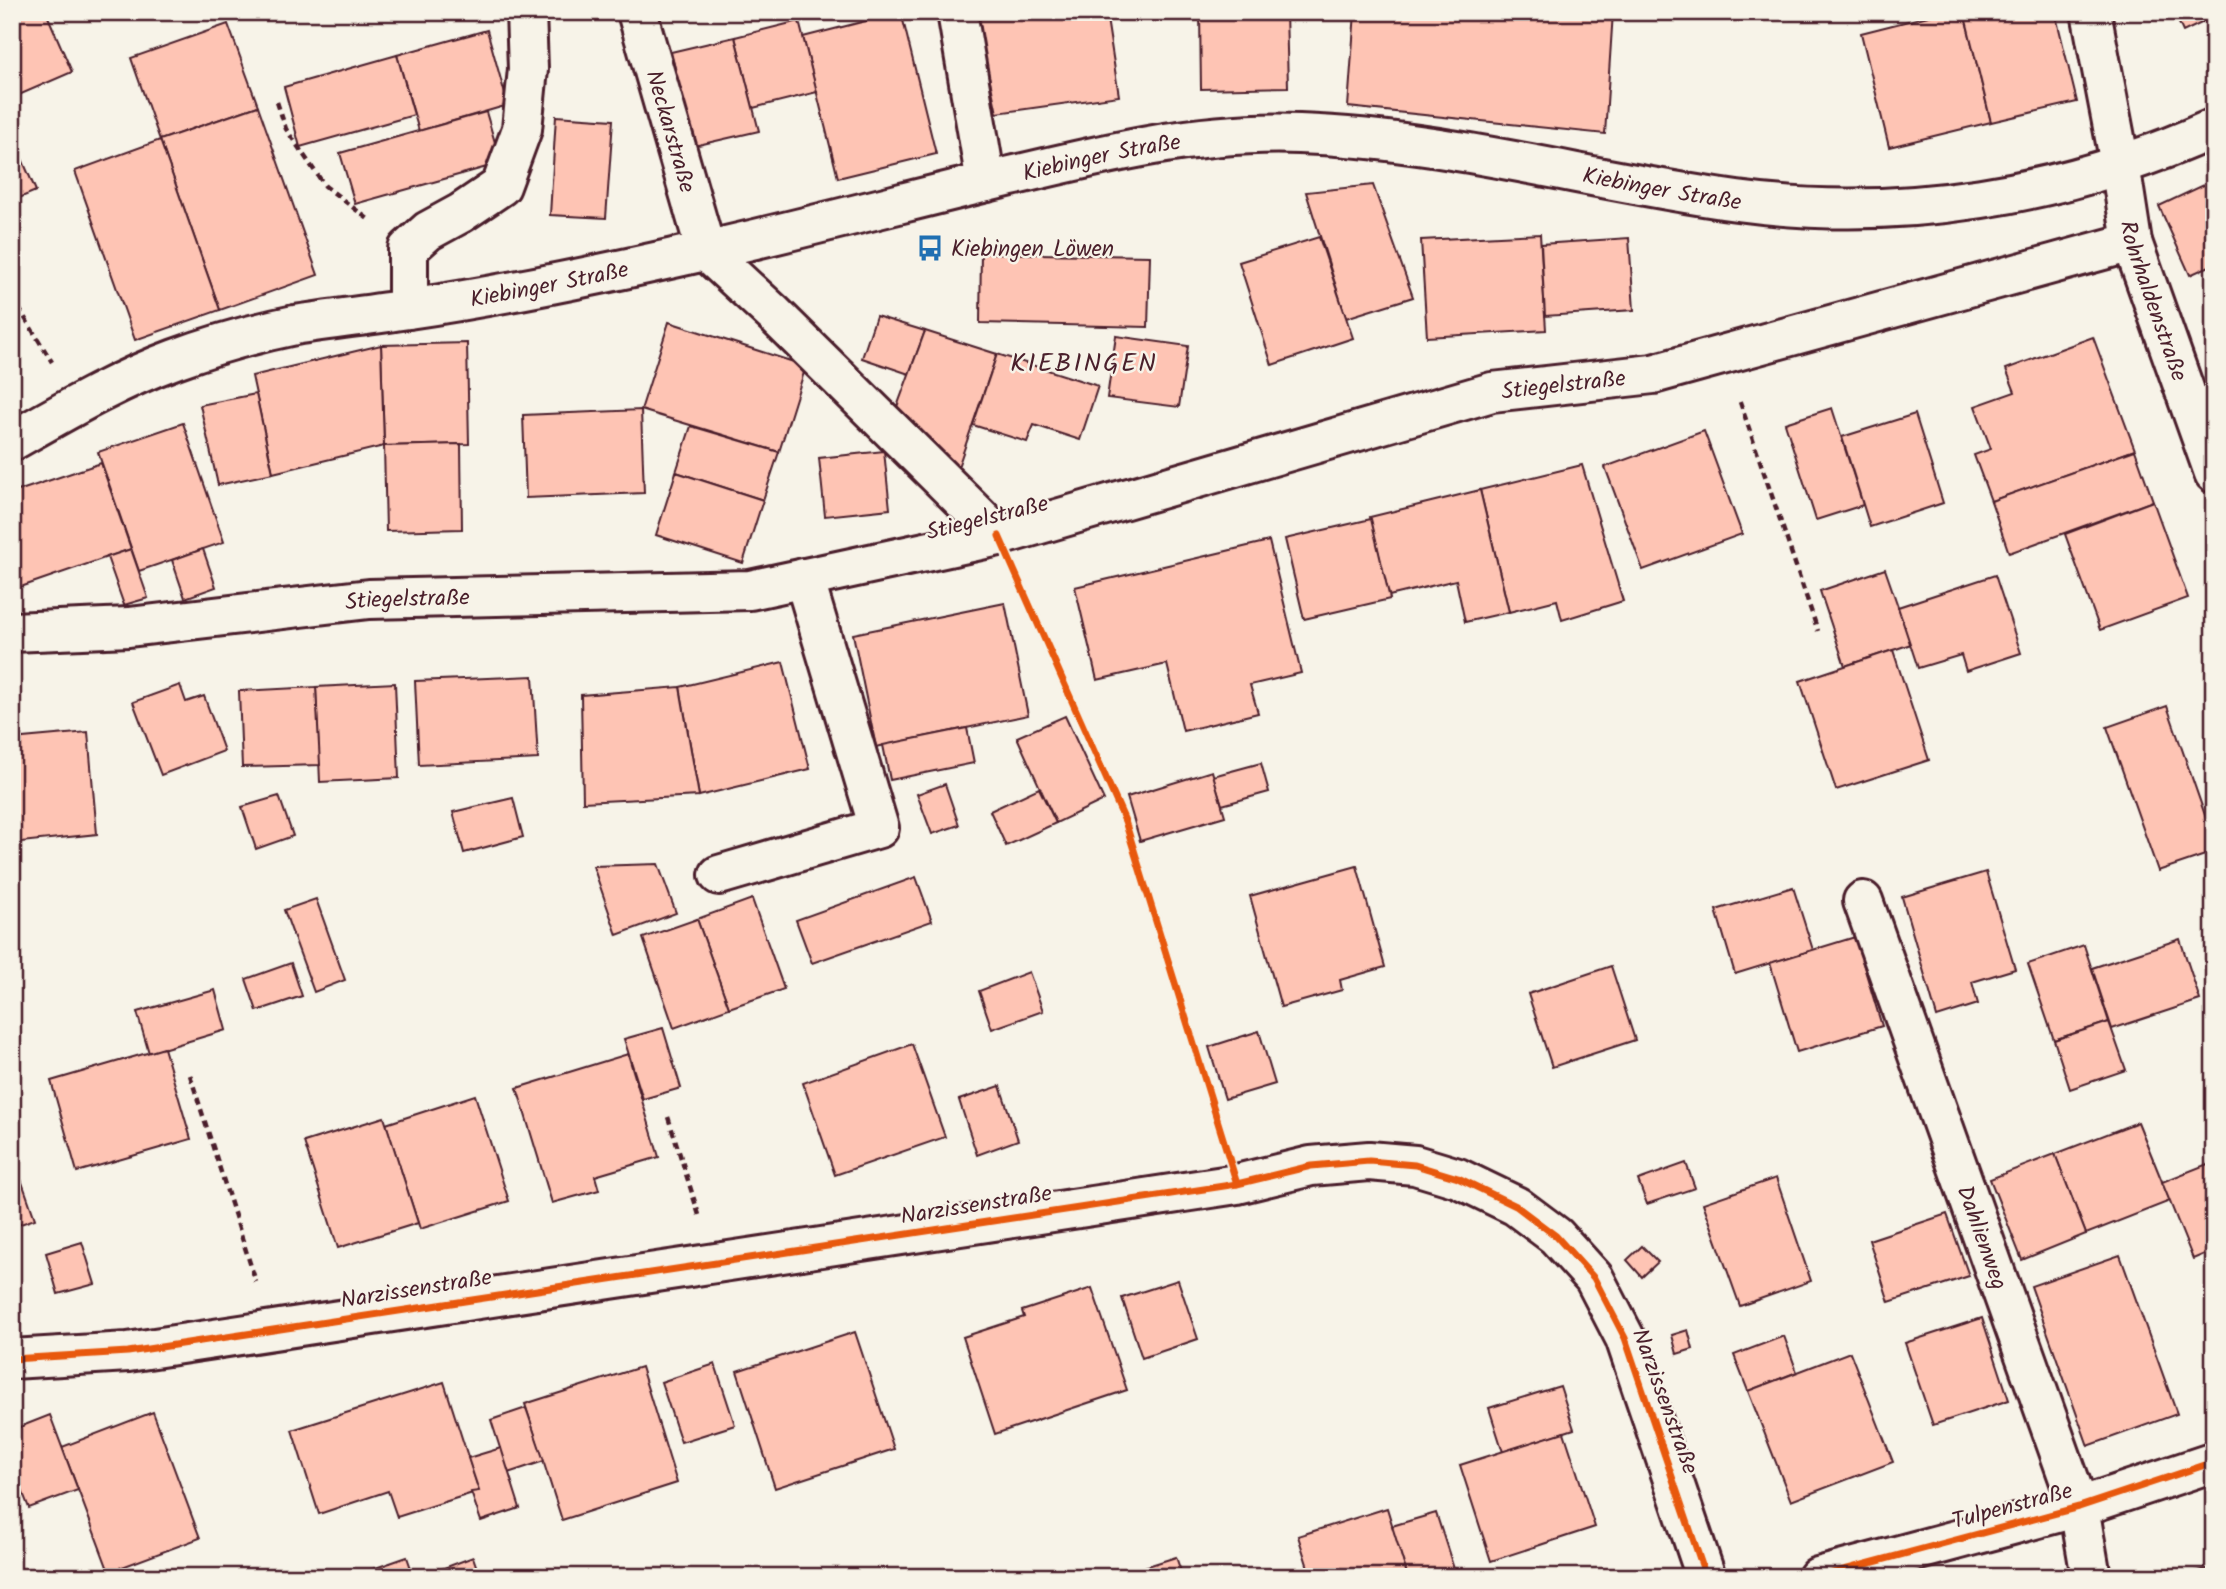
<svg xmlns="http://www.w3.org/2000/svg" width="2226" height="1589" font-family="Kalam,sans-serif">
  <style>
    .building { fill: #fec4b4; stroke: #4a1f2b; stroke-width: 2 }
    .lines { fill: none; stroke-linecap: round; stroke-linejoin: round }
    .minor-casing { stroke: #4a1f2b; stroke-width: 44 }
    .tertiary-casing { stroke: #4a1f2b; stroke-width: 44 }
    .path { stroke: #4a1f2b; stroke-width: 4.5; stroke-dasharray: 7 5; stroke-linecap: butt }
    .minor { stroke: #f7f3e8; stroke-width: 38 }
    .tertiary { stroke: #f7f3e8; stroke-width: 38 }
    .cycleway-casing { stroke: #f7f3e8; stroke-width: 11 }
    .cycleway { stroke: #e8590c; stroke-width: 7 }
    .labels { text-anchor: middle; stroke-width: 5; stroke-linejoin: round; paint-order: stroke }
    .street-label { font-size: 23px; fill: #4a1f2b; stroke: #f7f3e8 }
    .poi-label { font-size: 23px; fill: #4a1f2b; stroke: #f7f3e8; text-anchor: start }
    .quarter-label { font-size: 26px; letter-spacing: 2px; fill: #4a1f2b; stroke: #f7f3e8 }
  </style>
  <rect width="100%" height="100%" fill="#f7f3e8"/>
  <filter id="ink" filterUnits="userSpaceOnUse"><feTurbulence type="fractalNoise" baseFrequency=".0143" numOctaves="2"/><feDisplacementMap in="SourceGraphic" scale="14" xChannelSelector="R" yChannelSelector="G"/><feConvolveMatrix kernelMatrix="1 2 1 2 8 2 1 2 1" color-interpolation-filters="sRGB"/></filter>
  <g filter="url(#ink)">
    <!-- building -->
    <g class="building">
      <path d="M12,12H46L72,72L12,98Z"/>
      <path d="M901,12L936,154L838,178L803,37Z"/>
      <path d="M975,12H1106L1119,96L997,113Z"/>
      <path d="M1200,12H1286L1288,87L1201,89Z"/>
      <path d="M1355,12H1613L1605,134L1348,107Z"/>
      <path d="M1791,12H1841L1842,15L1791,19Z"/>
      <path d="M1944,12H1964L1991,122L1889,147L1861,33Z"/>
      <path d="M1964,12H2055L2077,102L1991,122Z"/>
      <path d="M2174,12H2214V17L2183,32Z"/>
      <path d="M799,21L817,92L753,108L735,37Z"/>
      <path d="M228,24L258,106L160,140L131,58Z"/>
      <path d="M487,30L508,105L419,131L397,55Z"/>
      <path d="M735,37L759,131L694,146L671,52Z"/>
      <path d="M397,55L414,115L300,147L284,87Z"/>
      <path d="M258,106L318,275L220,310L160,140Z"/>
      <path d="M486,112L501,163L355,204L340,153Z"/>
      <path d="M556,116L613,120L606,218L550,215Z"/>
      <path d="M12,136L36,191L12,201Z"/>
      <path d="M160,140L220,310L135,340L75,171Z"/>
      <path d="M2206,184L2214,200V264L2190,275L2159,206Z"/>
      <path d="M1373,185L1413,297L1346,318L1306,192Z"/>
      <path d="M1540,234L1546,330L1427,337L1421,240Z"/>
      <path d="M1319,237L1353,338L1272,365L1239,262Z"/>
      <path d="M1629,238L1634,310L1545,316L1541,244Z"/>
      <path d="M981,253L1150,256L1148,327L980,323Z"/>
      <path d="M876,316L925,331L909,374L862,358Z"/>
      <path d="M669,322L806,366L779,452L641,410Z"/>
      <path d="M925,331L997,354L958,467L894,415Z"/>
      <path d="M1116,336L1188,346L1179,407L1107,398Z"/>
      <path d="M2093,337L2135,450L1991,501L1974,455L1991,449L1975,406L2015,392L2006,369Z"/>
      <path d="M467,343L469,444L384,446L381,345Z"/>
      <path d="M381,345L384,446L273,473L252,376Z"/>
      <path d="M997,354L1098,386L1080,440L1034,425L1027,442L973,425Z"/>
      <path d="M256,394L273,473L218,485L200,405Z"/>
      <path d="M1832,408L1863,505L1816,520L1785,423Z"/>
      <path d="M641,410L644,493L526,498L523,415Z"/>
      <path d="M1915,414L1943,503L1870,527L1842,437Z"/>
      <path d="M183,423L224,542L139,571L98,452Z"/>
      <path d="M691,426L779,452L763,500L676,472Z"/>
      <path d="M1704,431L1742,534L1643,570L1605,467Z"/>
      <path d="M461,444L462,529L386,531L384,446Z"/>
      <path d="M2135,450L2153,501L2009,553L1991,501Z"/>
      <path d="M884,451L890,509L825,516L819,458Z"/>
      <path d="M101,463L131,549L12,590V493Z"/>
      <path d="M1582,465L1623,601L1562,620L1557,600L1509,612L1480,490Z"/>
      <path d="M676,472L763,500L743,563L656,535Z"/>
      <path d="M1480,490L1509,612L1465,622L1456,580L1389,596L1370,517Z"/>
      <path d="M2153,501L2188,598L2100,630L2065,534Z"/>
      <path d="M1371,519L1390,599L1304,619L1285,539Z"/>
      <path d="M1269,541L1301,673L1250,685L1258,713L1183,731L1167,664L1097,680L1075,587Z"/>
      <path d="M131,549L148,598L124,605L107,557Z"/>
      <path d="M203,549L216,587L185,598L172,560Z"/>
      <path d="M1885,569L1911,644L1845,666L1820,591Z"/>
      <path d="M1995,575L2021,653L1966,671L1961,655L1918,668L1898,607Z"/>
      <path d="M1005,603L1028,715L876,747L853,634Z"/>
      <path d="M1893,650L1929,760L1836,790L1800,681Z"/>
      <path d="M783,662L810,769L699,796L680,687Z"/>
      <path d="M533,676L538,759L419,765L415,681Z"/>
      <path d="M395,683L399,778L320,782L316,687Z"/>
      <path d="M180,685L186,702L204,696L224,751L161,775L133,702Z"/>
      <path d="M316,687L320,765L242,767L239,691Z"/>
      <path d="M680,687L699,796L583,802L581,695Z"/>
      <path d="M2167,706L2214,841V852L2158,871L2107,727Z"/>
      <path d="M1065,716L1104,800L1056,823L1017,737Z"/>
      <path d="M967,728L974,763L890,780L883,745Z"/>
      <path d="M88,732L97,834L12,843V739Z"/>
      <path d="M1261,763L1269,792L1222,805L1213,776Z"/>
      <path d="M1212,771L1225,816L1140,841L1127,797Z"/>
      <path d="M945,784L959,825L932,834L917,794Z"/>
      <path d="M1039,788L1056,823L1006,846L990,811Z"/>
      <path d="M279,796L293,836L256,849L242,807Z"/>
      <path d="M513,798L523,837L464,853L453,812Z"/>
      <path d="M658,864L676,913L617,935L593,866Z"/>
      <path d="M1357,866L1385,967L1340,980L1342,990L1281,1007L1250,896Z"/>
      <path d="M1986,872L2015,969L1972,982L1978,1004L1937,1017L1902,897Z"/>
      <path d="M916,877L932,921L812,963L796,920Z"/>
      <path d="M1793,887L1813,950L1735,974L1716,910Z"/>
      <path d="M316,899L345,980L314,992L284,910Z"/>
      <path d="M752,899L784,989L729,1008L697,919Z"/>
      <path d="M697,919L729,1008L674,1028L643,938Z"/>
      <path d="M1855,937L1882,1026L1797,1052L1770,963Z"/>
      <path d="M2180,939L2200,1000L2112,1029L2092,968Z"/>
      <path d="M2084,945L2109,1022L2054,1040L2028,964Z"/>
      <path d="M291,963L302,996L257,1011L246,979Z"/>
      <path d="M1611,966L1635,1040L1552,1067L1528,994Z"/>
      <path d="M1029,972L1043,1011L992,1029L979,991Z"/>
      <path d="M215,990L226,1030L149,1053L137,1012Z"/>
      <path d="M2109,1022L2126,1070L2070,1089L2054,1040Z"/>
      <path d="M663,1028L681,1088L643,1099L624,1039Z"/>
      <path d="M1259,1031L1275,1084L1225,1099L1209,1047Z"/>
      <path d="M912,1044L945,1137L835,1175L803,1083Z"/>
      <path d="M164,1048L191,1139L77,1172L51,1081Z"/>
      <path d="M628,1054L659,1157L595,1176L599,1190L552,1203L517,1088Z"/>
      <path d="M1000,1086L1018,1140L977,1155L959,1100Z"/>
      <path d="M475,1095L509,1201L420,1229L386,1124Z"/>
      <path d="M384,1117L418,1223L338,1248L304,1142Z"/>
      <path d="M2138,1122L2170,1201L2086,1234L2055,1154Z"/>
      <path d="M12,1154L35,1219L12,1227Z"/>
      <path d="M2055,1154L2086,1234L2022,1260L1990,1179Z"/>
      <path d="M1686,1163L1695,1188L1647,1204L1638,1180Z"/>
      <path d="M2210,1163L2214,1173V1250L2193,1259L2162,1182Z"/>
      <path d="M1776,1178L1811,1281L1740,1306L1703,1203Z"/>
      <path d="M1947,1214L1969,1276L1889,1302L1869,1240Z"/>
      <path d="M82,1242L95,1284L58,1294L46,1253Z"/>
      <path d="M1642,1246L1658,1262L1642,1277L1627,1260Z"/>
      <path d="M2120,1255L2177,1414L2088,1446L2031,1286Z"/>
      <path d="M1178,1280L1198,1339L1142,1358L1122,1298Z"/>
      <path d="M1092,1288L1127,1390L995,1434L963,1337L1024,1317L1022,1311Z"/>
      <path d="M1982,1318L2009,1400L1933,1425L1905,1343Z"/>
      <path d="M1688,1330L1693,1349L1677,1354L1672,1335Z"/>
      <path d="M855,1332L894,1449L775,1488L737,1371Z"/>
      <path d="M1784,1336L1797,1372L1748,1391L1734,1355Z"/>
      <path d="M1850,1352L1893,1462L1791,1501L1748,1391Z"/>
      <path d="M715,1364L735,1425L681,1442L661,1382Z"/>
      <path d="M641,1367L677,1483L562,1520L525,1404Z"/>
      <path d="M444,1382L479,1491L397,1517L388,1491L319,1514L292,1430Z"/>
      <path d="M1560,1386L1574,1429L1503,1452L1489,1408Z"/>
      <path d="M526,1408L544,1461L508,1473L491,1420Z"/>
      <path d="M153,1412L200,1538L109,1572L62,1447Z"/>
      <path d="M50,1415L78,1490L29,1508L12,1465V1430Z"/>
      <path d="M1564,1432L1595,1527L1491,1561L1460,1465Z"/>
      <path d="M501,1448L520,1508L481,1521L471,1492L479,1491L468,1458Z"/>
      <path d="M1387,1508L1408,1577H1311L1298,1536Z"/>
      <path d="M1436,1513L1455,1572L1440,1577H1408L1392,1526Z"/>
      <path d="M407,1557L414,1577H365L364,1572Z"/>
      <path d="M473,1557L480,1577H420Z"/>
      <path d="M1176,1557L1183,1577H1113Z"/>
      <path d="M2214,1567V1577H2175Z"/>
    </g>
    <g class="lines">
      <!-- minor casing -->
      <g class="minor-casing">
        <g id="minor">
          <path id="s1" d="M637,12L706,251L774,314L999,536"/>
          <path d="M957,12L986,182"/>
          <path id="s2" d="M2091,12L2120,164L2132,242L2214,473"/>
          <path d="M408,309V249L428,231L461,213L501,186L522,129L528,69L526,12"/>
          <path id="s3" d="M12,632L129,627L369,599L750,590L999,536L1492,392L1653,374L2132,242"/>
          <path d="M719,875L879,828L804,578"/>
          <path id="s4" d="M1863,901L2079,1507L2091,1577"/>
          <path d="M12,1359L128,1352L1237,1184L1311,1166L1369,1161L1415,1165L1458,1178L1516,1206L1556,1236L1594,1278L1625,1338L1706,1577"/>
          <path d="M1818,1577L2079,1507L2214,1462"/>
        </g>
      </g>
      <!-- tertiary casing -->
      <g class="tertiary-casing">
        <g id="tertiary">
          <path id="s5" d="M12,441C65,411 118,380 175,359C213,345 255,333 295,325C332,319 370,315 408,309C509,294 609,273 709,250C809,227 908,201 1007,177C1102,154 1200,130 1299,134C1447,139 1591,181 1737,201C1899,223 2065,196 2214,128"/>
        </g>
      </g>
      <!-- path -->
      <g class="path">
        <path d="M277,102L286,129L325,186L368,219"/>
        <path d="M12,297L52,362"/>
        <path d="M1740,402L1818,631"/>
        <path d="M190,1075L256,1282"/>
        <path d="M668,1117L699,1215"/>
      </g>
      <!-- minor -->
      <use href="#minor" class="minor"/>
      <!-- tertiary -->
      <use href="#tertiary" class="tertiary"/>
      <!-- cycleway casing -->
      <g class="cycleway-casing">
        <g id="cycleway">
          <path d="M999,536L1125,821L1237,1184"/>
          <path d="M12,1359L128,1352L1237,1184L1311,1166L1369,1161L1415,1165L1458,1178L1516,1206L1556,1236L1594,1278L1625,1338L1706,1577"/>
          <path d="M1818,1577L2079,1507L2214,1462"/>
        </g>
      </g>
      <!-- cycleway -->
      <use href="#cycleway" class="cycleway"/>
    </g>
  </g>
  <!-- icons -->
  <defs>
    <g id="bus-bare" transform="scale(2.1)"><path d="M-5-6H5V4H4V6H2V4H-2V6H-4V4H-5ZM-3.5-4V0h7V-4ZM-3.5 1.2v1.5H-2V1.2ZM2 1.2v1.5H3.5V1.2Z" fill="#1f6fb2" stroke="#f7f3e8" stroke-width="2.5" paint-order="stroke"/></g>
  </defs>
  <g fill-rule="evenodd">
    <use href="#bus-bare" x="930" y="248"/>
  </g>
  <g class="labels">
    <!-- street labels -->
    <g class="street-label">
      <text dy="8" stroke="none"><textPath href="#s1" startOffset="124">Neckarstraße</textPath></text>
      <text dy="8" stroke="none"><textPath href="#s5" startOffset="1132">Kiebinger Straße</textPath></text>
      <text dy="8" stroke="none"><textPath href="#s5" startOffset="1699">Kiebinger Straße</textPath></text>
      <text dy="8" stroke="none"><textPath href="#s5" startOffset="565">Kiebinger Straße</textPath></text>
      <text dy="8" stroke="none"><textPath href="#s2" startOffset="296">Rohrhaldenstraße</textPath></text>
      <text dy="8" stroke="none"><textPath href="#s3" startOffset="1580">Stiegelstraße</textPath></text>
      <text transform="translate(987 517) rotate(-14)" y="8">Stiegelstraße</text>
      <text dy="8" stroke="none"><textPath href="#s3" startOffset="397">Stiegelstraße</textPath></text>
      <text transform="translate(976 1204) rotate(-9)" y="8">Narzissenstraße</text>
      <text dy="8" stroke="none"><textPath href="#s4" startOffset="357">Dahlienweg</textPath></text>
      <text transform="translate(416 1288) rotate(-9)" y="8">Narzissenstraße</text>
      <text transform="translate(1666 1401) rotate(70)" y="8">Narzissenstraße</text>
      <text transform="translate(2012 1505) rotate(-15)" y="8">Tulpenstraße</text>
    </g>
    <!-- poi labels -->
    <g class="poi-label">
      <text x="951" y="256">Kiebingen Löwen</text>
    </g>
    <!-- quarter labels -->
    <g class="quarter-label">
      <text x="1084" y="371">KIEBINGEN</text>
    </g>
  </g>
  <!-- margin -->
  <rect width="2226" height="1589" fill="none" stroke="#f7f3e8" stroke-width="42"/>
  <rect x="21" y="21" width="2184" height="1547" fill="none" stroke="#4a1f2b" stroke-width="2.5" filter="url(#ink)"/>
</svg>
